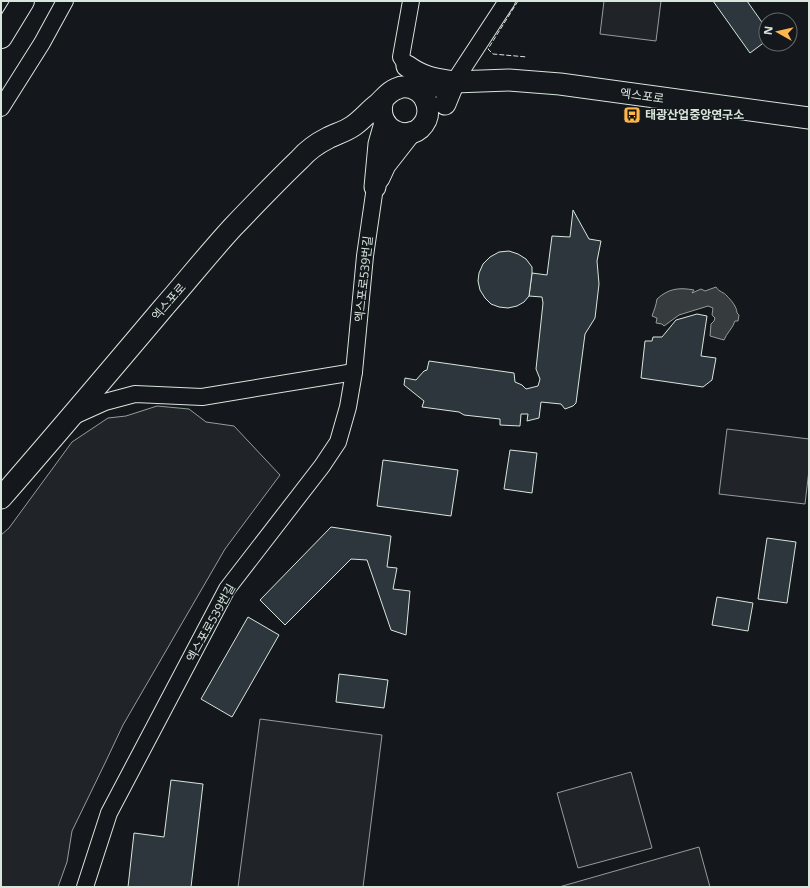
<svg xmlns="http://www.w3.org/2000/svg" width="810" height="888" font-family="'Open Sans','Noto Sans KR',sans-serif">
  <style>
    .green { fill: #202428; stroke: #939e99 }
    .water { fill: #363b3e; stroke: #939e99 }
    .building { fill: #2c363c; stroke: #d8e6dc }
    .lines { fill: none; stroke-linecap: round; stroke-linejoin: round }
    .minor-casing { stroke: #d8e6dc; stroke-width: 18 }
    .major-casing { stroke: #d8e6dc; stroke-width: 23 }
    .highway-casing { stroke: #d8e6dc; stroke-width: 24 }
    .minor { stroke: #14181c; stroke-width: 16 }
    .major { stroke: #14181c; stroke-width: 21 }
    .highway { stroke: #14181c; stroke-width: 22 }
    .fence { stroke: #d8e6dc; stroke-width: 1; stroke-dasharray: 5 2; stroke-linecap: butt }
    .labels { text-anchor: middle; stroke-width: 3; stroke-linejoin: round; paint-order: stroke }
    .street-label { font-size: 12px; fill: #d8e6dc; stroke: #14181c }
    .poi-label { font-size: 12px; font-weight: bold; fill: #d8e6dc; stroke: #14181c; text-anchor: start }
  </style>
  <rect width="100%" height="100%" fill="#14181c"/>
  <!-- green -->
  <g class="green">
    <path d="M604,1H661L656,41L600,34Z"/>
    <path d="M157,406L189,409L206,422L234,426L280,475L225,549L123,725L106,761L72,831L67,862L58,887H1V535L9,528L72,442L108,418L126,416Z"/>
    <path d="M727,429L809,439V470L805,504L719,494Z"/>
    <path d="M260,719L382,735L363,887H238Z"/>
    <path d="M631,772L652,848L578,868L557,793Z"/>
    <path d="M699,847L710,887H559Z"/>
  </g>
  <!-- water -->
  <path class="water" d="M716,287C719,292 724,292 727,296C731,300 737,307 737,313L739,315L738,321H735C733,328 726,334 724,340L710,336L711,324L714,321L715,318L712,315L713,308L708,306L679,315L664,326L662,324L656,323L657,318L652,316C654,310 656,306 657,299C668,289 678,287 694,290L692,293L701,289L705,291Z"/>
  <!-- building -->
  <g class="building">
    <path d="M713,1H747L766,28V41L750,53Z"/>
    <path d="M573,210L589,239L601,241L597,261L599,284L595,318L585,334L576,403L573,406L565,409L561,404L541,402L539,418L527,421L528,414H521L520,426L500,425V419L464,415L459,412L422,407L424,401L404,385L405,378L416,380L424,371L427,370L429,361L514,373L515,382L522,385L526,389L538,386L540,379L536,369L543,303L542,297L529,296L532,273L547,275L552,236L570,237Z"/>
    <path d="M509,251L518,254L526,259L532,267V273L529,296L524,302L517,306L508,308L499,307L491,304L485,298L480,290L478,281L479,273L483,264L490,257L499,252Z"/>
    <path d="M697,314L707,316L701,356L716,358L712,380L703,387L641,378L645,341H652L653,337H662L676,320Z"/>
    <path d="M510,450L537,453L532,493L504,489Z"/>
    <path d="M383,460L458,470L451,516L377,506Z"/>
    <path d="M331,527L391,536L387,567L397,568L393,589L410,591L406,635L391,630L367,560L351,559L285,625L260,600Z"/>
    <path d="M767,538L796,542L787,603L758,599Z"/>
    <path d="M717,597L753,603L748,631L712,625Z"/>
    <path d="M248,617L279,635L232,717L201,699Z"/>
    <path d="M339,674L388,680L384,708L336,702Z"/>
    <path d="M171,780L203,784L191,887H128L134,833L164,837Z"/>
  </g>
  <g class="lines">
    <!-- minor casing -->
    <g class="minor-casing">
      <g id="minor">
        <path d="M407,66L401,57L411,1"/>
        <path d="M454,82L507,1"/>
        <path d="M1,108L42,43L65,1"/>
        <path d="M74,416L105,402L135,394L202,397L354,372"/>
        <path d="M85,887L109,813L227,589L322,466L338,442L348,407L354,372L365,256L375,187"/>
      </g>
    </g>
    <!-- major casing -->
    <g class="major-casing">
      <g id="major">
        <path d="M407,66C424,78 434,79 454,82L445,104"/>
        <path d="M417,90L454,82L509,80L560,84L809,118"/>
        <path d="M379,178L385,165L410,133"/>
        <path d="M375,187L379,144L385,123"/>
        <path d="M1,498C56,435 110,371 164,307C187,281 209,253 233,227C255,204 277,181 300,159C307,151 318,143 328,138C336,134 346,131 353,126C362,120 369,111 377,105C384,99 388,92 396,89C406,84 418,88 424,97C428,104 429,113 426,120C413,147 373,131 383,100"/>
      </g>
    </g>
    <!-- highway casing -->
    <g class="highway-casing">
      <path id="highway" d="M1,37L23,1"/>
    </g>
    <!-- minor -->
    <use href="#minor" class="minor"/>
    <!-- major -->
    <use href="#major" class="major"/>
    <!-- highway -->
    <use href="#highway" class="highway"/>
    <!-- fence -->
    <path class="fence" d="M518,1L488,49L493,54L527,57"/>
  </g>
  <!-- icons -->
  <defs>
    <g id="bus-square" transform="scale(0.9)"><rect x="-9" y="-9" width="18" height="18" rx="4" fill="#ffb74d" stroke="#14181c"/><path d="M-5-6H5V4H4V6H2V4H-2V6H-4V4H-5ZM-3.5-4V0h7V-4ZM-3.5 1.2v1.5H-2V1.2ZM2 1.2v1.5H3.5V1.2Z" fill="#111"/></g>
  </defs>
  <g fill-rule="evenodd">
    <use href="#bus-square" x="632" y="115"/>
  </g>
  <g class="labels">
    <!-- street labels -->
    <g class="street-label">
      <text transform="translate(642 96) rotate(8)" y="4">엑스포로</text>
      <text transform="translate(364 279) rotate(-84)" y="4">엑스포로539번길</text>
      <text transform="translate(169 302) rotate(-49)" y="4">엑스포로</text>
      <text transform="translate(211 623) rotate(-61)" y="4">엑스포로539번길</text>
    </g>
    <!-- poi labels -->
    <g class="poi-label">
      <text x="645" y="119">태광산업중앙연구소</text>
    </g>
  </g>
  <!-- border -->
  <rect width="810" height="888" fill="none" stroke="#d8e6dc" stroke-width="4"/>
  <!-- north arrow -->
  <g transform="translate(778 32) rotate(278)"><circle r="19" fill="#14181c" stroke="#626a69"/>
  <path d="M0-3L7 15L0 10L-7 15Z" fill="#ffb74d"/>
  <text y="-6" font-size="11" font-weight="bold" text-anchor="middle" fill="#d8e6dc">N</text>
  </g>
</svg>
